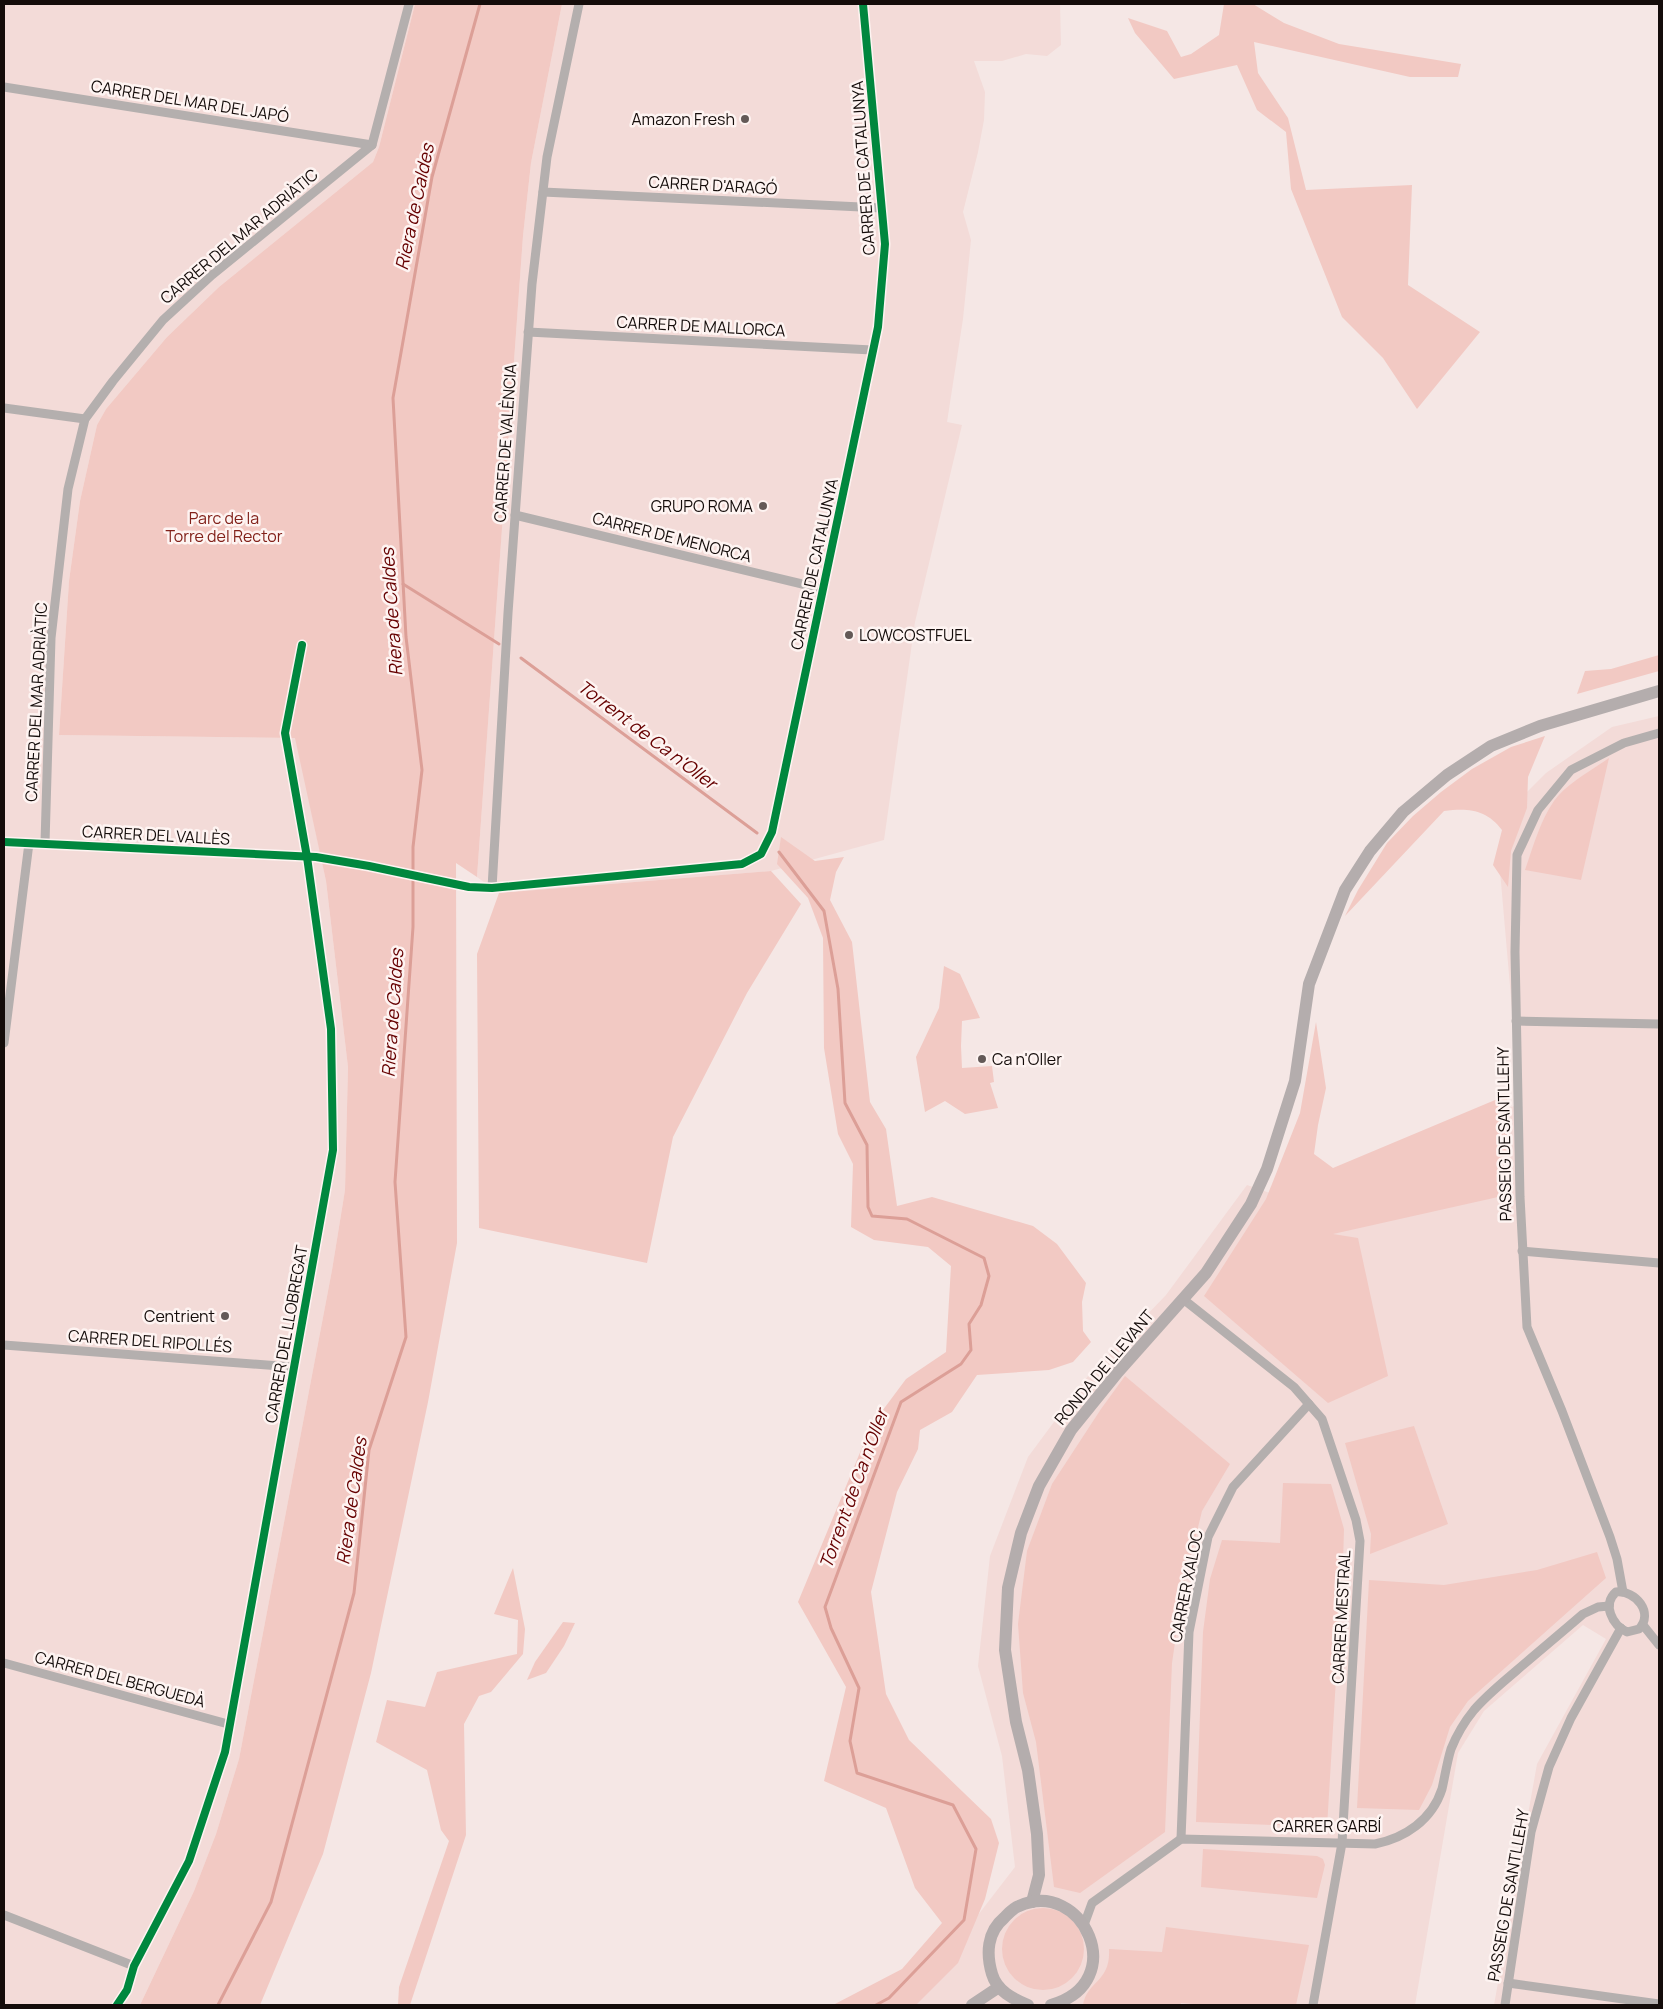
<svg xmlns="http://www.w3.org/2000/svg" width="1663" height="2009" font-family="Manrope,sans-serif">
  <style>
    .built { fill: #f3dbd8 }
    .green { fill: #f2c9c3 }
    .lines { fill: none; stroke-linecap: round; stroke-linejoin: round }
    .stream { stroke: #dc9f97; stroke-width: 3 }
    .street { stroke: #b4afae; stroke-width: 9 }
    .secondary { stroke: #b4adad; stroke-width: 12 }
    .cycleway-casing { stroke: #fef4f2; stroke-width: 11 }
    .cycleway { stroke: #00873e; stroke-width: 8 }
    .poi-dot { fill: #635957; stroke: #fef4f2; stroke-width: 2 }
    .labels { text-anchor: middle; stroke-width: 5; stroke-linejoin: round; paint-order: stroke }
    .street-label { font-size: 16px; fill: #140c0a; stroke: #fef4f2 }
    .poi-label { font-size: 16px; fill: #140c0a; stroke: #fef4f2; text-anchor: end }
    .park-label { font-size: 16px; fill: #82211a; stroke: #fef4f2 }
    .water-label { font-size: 18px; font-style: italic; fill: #600; stroke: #fef4f2 }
  </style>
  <rect width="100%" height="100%" fill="#f5e7e5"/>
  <!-- built -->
  <g class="built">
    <path d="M4,4H415L379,147L373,162L219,287L167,337L106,409L97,425L80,501L69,581L59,735L296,738L326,881L348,1067L345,1190L332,1270L239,1759L216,1834L194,1891L140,2005H4Z"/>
    <path d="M562,4H1060L1061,45L1047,56L1026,54L1002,61H974L985,92L984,120L978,152L963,212L971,240L963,319L947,422L962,425L915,622L884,840L771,871L499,893L477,877L523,236L531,163Z"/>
    <path d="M1659,716V2005H1494L1537,1764L1606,1639L1583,1625L1484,1711L1458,1753L1415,2005H891L968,1928L1015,1867L1002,1756L978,1666L990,1556L1028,1457L1088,1376L1166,1295L1247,1185L1273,1194L1517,1105L1516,1055L1500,871L1523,796L1546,773L1612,727Z"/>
  </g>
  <!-- green -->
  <g class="green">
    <path d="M415,4H562L531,163L523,236L477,877L456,863L457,1243L428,1402L371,1673L323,1854L260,2005H140L194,1891L216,1834L239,1759L332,1270L345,1190L348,1067L326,881L295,738L59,735L69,581L80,501L97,425L106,409L167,337L219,287L373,162L379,147Z"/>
    <path d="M1224,4H1253L1284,23L1339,44L1461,64L1458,77H1410L1254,42L1258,73L1288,118L1306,190L1412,185L1408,285L1480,332L1417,409L1383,358L1342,317L1291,189L1286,132L1257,110L1237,65L1174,79L1135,33L1128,18L1167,31L1181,57L1191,54L1219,35Z"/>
    <path d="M1659,655V671L1577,694L1585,671L1611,669Z"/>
    <path d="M1545,736L1528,777L1527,808L1511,851L1508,887L1493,865L1502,830C1486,809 1468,808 1444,811L1345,916L1358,890L1387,843L1413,816L1441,792L1472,769L1511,747Z"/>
    <path d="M1609,758L1581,880L1525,870C1533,847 1540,821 1554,801C1566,784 1592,770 1609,758Z"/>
    <path d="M781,837L815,861L844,857L836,872L830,900L852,942L870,1102L886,1129L897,1206L932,1197L1033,1226L1057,1244L1086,1283L1082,1302L1083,1331L1091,1342L1073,1362L1049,1370L977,1375L952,1412L920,1430L918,1449L897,1492L871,1592L886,1694L909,1740L991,1819L999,1843L985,1899L958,1963L916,2005H833L902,1969L942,1923L915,1888L886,1808L824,1781L846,1687L798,1602L871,1426L906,1379L946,1352L951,1266L928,1247L874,1240L851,1227L853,1164L838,1134L824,1048L823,938L808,898L777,864Z"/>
    <path d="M771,871L801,904L747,993L673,1137L647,1263L479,1228L477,954L499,893Z"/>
    <path d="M944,966L960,974L980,1018L962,1021L961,1046L962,1068L992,1066L994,1082L990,1083L998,1108L965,1114L945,1101L925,1112L916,1057L939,1008Z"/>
    <path d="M1316,1022L1326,1088L1318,1125L1314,1154L1333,1168L1507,1095V1195L1333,1234L1358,1238L1388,1376L1328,1403L1204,1296L1266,1199L1300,1113Z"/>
    <path d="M1125,1376L1230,1464L1202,1511L1183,1588L1172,1663L1165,1832L1080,1893L1054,1887L1036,1742L1023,1693L1018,1624L1027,1551L1052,1484L1101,1409Z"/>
    <path d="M1414,1426L1448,1524L1370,1554L1371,1534L1345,1443Z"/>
    <path d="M1283,1483L1331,1484L1344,1529L1343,1563L1327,1827L1196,1822L1203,1632L1210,1579L1222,1540L1280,1543Z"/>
    <path d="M1597,1552L1606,1578L1468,1701L1450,1727L1432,1785L1419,1810L1357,1808L1369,1580L1444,1585L1537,1570Z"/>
    <path d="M513,1568L525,1629L523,1654L491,1692L479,1696L464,1724L466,1835L410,2005H398L399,1987L449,1841L441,1830L427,1770L376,1742L387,1700L425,1707L437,1672L517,1654L518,1620L494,1614Z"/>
    <path d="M563,1622L575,1623L564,1646L546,1673L527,1680L535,1662Z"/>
    <path d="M1203,1849L1317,1856L1323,1859L1325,1865L1317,1898L1201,1887Z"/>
    <circle cx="1043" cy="1949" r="41"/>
    <path d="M1166,1927L1309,1945L1296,2005H1205L1181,2003L1180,2005H1083C1087,1981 1111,1982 1109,1949L1162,1952Z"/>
  </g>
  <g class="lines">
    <!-- stream -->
    <g class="stream">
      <path d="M403,584L499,644"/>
      <path d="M521,658L757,833"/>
      <path d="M779,852L824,911L838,989L845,1103L867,1145L868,1207L872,1216L907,1219L984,1258L989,1276L981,1305L969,1324L971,1350L961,1364L901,1402L825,1607L831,1628L859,1688L850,1741L857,1773L953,1805L976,1849L964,1920L889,1998L876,2005"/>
      <path d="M218,2005L271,1902L354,1593L369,1450L406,1337L395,1182L413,927V847L422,770L406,637L393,398L432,177L480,4"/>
    </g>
    <!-- street -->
    <g class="street">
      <path d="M4,87L372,145"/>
      <path d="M543,192L882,208"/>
      <path d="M528,332L872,350"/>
      <path d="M4,408L85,419"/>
      <path d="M515,515L823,589"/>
      <path d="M4,842L316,857L369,866L469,887L492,888L742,864L761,854L772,832L878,327L885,244L863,4"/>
      <path d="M45,843L51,638L68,489L85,419L113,381L163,320L212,275L372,145L409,4"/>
      <path d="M492,888L508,613L532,284L547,157L579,4"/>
      <path d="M1516,1021L1659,1024"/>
      <path d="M4,1043L29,843"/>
      <path d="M1522,1251L1659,1263"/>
      <path d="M1183,1299L1294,1387L1322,1419L1356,1520L1360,1541L1342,1843L1313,2005"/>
      <path d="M4,1345L293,1367"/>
      <path d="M1616,1592C1636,1590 1654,1613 1639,1629L1627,1632C1612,1625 1602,1604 1616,1592Z"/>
      <path d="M1623,1592L1617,1559L1610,1537L1562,1411L1527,1327L1520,1197L1515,952L1517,855L1538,810L1571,770L1624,743L1659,733"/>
      <path d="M1643,1625L1659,1645"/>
      <path d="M4,1663L228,1724"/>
      <path d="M1181,1839L1189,1632L1208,1537L1233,1487L1309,1404"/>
      <path d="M4,1915L134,1966"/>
      <path d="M1084,1925L1092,1903L1181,1839L1375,1844C1405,1838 1432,1820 1442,1789C1445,1776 1447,1762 1451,1749C1457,1734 1465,1721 1474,1710C1487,1695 1502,1683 1516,1671C1538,1652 1561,1633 1583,1614L1598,1607L1609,1606"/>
      <path d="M1508,1983L1659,2004"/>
      <path d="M117,2005L127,1990L134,1966L189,1861L225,1752L333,1150L331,1029L307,857L285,733L302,645"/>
      <path d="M1505,2005L1531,1832L1549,1767L1571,1718L1621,1628"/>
    </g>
    <!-- secondary -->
    <g class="secondary">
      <path d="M1032,1902L1039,1875L1037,1834L1028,1770L1016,1722L1005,1650L1008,1588L1021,1533L1039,1486L1071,1430L1118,1372L1206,1273L1251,1204L1267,1169L1295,1081L1309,984L1345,890L1370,851L1403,812L1447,775L1491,746L1540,726L1659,691"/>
      <path d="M972,2005L999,1987"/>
      <path d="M1028,2005C1013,1999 997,1991 992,1974C986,1954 987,1932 1004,1918C1008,1914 1013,1908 1019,1906C1082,1877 1132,1982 1051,2005"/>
    </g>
    <!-- cycleway casing -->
    <g class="cycleway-casing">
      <g id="cycleway">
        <path d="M4,842L316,857L369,866L469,887L492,888L742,864L761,854L772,832L878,327L885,244L863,4"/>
        <path d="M117,2005L127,1990L134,1966L189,1861L225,1752L333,1150L331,1029L307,857L285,733L302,645"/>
      </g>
    </g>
    <!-- cycleway -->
    <use href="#cycleway" class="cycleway"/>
  </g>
  <!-- markers -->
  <g class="poi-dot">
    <circle cx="745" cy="119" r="5"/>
    <circle cx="763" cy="506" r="5"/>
    <circle cx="849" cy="635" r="5"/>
    <circle cx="982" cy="1059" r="5"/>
    <circle cx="225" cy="1316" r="5"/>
  </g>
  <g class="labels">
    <!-- street labels -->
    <g class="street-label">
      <text transform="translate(190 101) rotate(9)" y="6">CARRER DEL MAR DEL JAPÓ</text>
      <text transform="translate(863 168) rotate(-94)" y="6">CARRER DE CATALUNYA</text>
      <text transform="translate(713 185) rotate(3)" y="6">CARRER D'ARAGÓ</text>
      <text transform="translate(239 236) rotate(-40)" y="6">CARRER DEL MAR ADRIÀTIC</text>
      <text transform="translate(701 326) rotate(3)" y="6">CARRER DE MALLORCA</text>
      <text transform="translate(505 443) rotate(-86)" y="6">CARRER DE VALÈNCIA</text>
      <text transform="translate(672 537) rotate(14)" y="6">CARRER DE MENORCA</text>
      <text transform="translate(814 564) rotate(-78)" y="6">CARRER DE CATALUNYA</text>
      <text transform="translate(36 702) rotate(-87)" y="6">CARRER DEL MAR ADRIÀTIC</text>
      <text transform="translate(156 835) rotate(3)" y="6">CARRER DEL VALLÈS</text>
      <text transform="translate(1504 1134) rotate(-91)" y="6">PASSEIG DE SANTLLEHY</text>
      <text transform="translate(286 1334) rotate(-80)" y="6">CARRER DEL LLOBREGAT</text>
      <text transform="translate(150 1341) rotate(4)" y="6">CARRER DEL RIPOLLÉS</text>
      <text transform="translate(1104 1367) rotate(-50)" y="6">RONDA DE LLEVANT</text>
      <text transform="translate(1186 1586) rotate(-79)" y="6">CARRER XALOC</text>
      <text transform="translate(1341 1617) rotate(-87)" y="6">CARRER MESTRAL</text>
      <text transform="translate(120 1679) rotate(15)" y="6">CARRER DEL BERGUEDÀ</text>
      <text x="1327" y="1832">CARRER GARBÍ</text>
      <text transform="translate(1508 1895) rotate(-80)" y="6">PASSEIG DE SANTLLEHY</text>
    </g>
    <!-- poi labels -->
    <g class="poi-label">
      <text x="735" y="125">Amazon Fresh</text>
      <text x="753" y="512">GRUPO ROMA</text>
      <text x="859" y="641" text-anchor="start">LOWCOSTFUEL</text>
      <text x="992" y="1065" text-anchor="start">Ca n'Oller</text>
      <text x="215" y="1322">Centrient</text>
    </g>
    <!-- park labels -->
    <g class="park-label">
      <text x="224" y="524">Parc de la<tspan x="224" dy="18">Torre del Rector</tspan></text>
    </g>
    <!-- water labels -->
    <g class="water-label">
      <text transform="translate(415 207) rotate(-78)" y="6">Riera de Caldes</text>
      <text transform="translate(392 612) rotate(-94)" y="6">Riera de Caldes</text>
      <text transform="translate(647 735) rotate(37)" y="6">Torrent de Ca n'Oller</text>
      <text transform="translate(393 1013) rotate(-86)" y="6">Riera de Caldes</text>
      <text transform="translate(854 1489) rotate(-70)" y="6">Torrent de Ca n'Oller</text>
      <text transform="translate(352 1501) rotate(-82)" y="6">Riera de Caldes</text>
    </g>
  </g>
  <!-- border -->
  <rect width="1663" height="2009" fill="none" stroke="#140c0a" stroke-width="10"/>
</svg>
